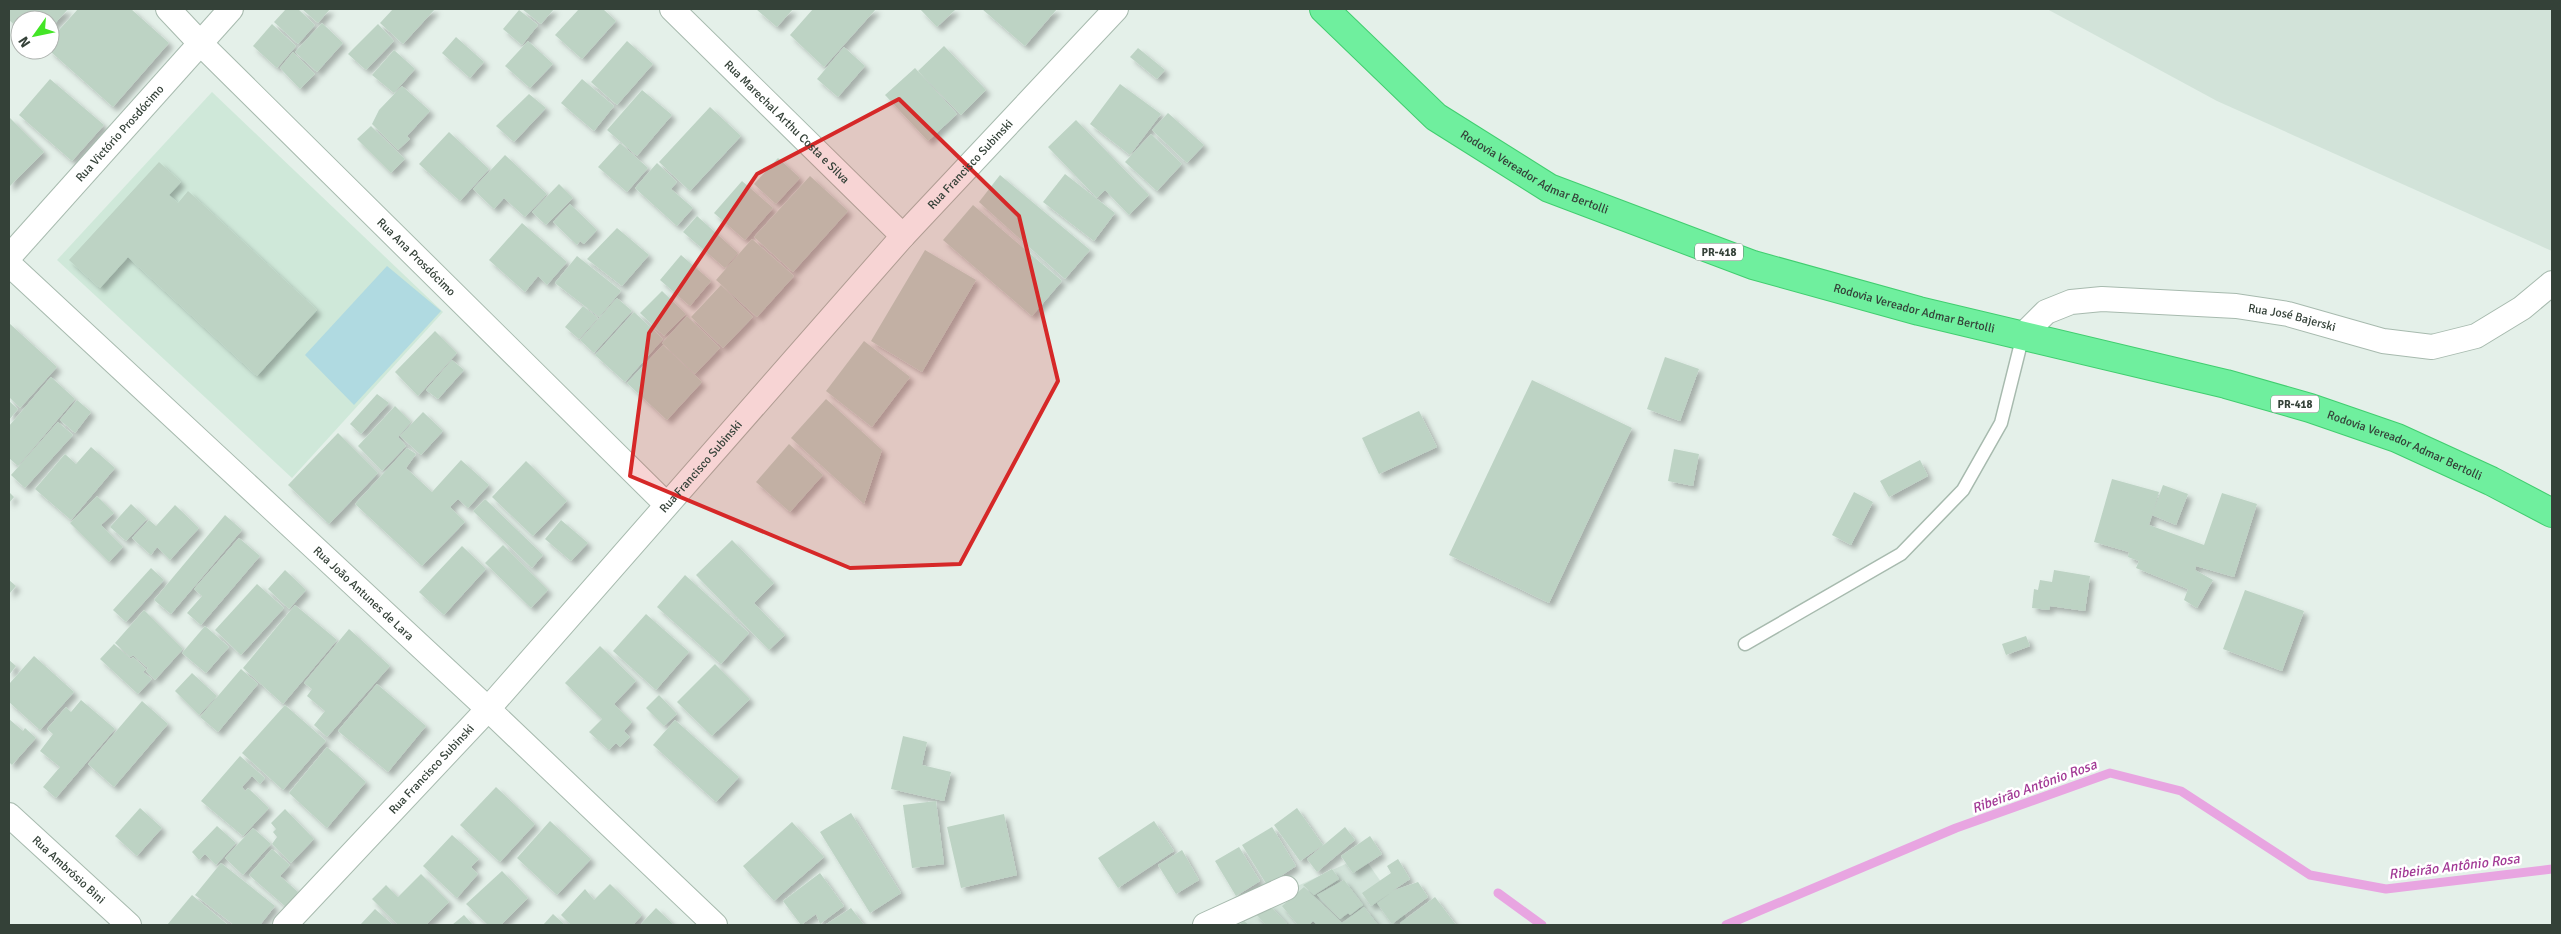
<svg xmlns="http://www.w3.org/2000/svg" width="2561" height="934" font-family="Signika,sans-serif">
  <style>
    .residential { fill: #d2e3d9 }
    .education { fill: #cfe8d9 }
    .green { fill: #b0dae1 }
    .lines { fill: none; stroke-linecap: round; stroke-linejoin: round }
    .stream { stroke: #e8a5e1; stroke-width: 9 }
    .building { fill: #bdd3c4; filter: url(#shadow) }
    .lane-casing { stroke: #a7baae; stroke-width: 15 }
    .street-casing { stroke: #a7baae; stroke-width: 26 }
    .highway-casing { stroke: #41cd6f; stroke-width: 30 }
    .lane { stroke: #fff; stroke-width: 12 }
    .street { stroke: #fff; stroke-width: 24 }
    .highway { stroke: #6fef9e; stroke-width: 28 }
    .marked { fill: #d62828; fill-opacity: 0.2; stroke: #d62828; stroke-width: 4; stroke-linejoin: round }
    .labels { text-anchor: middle; stroke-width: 5; stroke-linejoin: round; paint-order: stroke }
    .shield { fill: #fff; stroke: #717a74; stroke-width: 1 }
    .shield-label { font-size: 11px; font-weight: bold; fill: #344138 }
    .street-label { font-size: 12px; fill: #344138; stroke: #fff }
    .water-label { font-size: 14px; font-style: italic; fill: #a23995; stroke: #fff }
  </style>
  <defs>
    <filter id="shadow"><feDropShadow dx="4.5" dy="4.5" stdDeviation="2.5" flood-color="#0004"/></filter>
  </defs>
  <rect width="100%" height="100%" fill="#e4f0e9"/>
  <!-- residential -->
  <g class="residential">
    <path d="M2047,9H2552V251L2217,101Z"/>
    <path d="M1363,856L1411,925H1212Z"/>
  </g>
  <!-- education -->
  <path class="education" d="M212,92L443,312L292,478L57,260Z"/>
  <!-- green -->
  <path class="green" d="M387,266L441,311L354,405L305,355Z"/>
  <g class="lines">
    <!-- stream -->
    <g class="stream">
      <path d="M1498,893L1542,925"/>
      <path d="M1726,925L1956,828L2110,773L2181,791L2310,875L2386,889L2552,869"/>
    </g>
  </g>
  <!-- building -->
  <g class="building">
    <path d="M9,9H68L50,29V20H20V30L9,20Z"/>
    <path d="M78,9H131L169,43L113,107L50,51V40Z"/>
    <path d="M286,9H298L315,25L298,44L274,22Z"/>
    <path d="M302,9H330L318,23Z"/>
    <path d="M393,9H435L403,44L380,23Z"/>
    <path d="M522,9H554L541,24Z"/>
    <path d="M579,9H603L616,21L582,59L555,35Z"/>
    <path d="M756,9H793L777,27Z"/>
    <path d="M813,9H876L824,67L790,35Z"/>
    <path d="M920,9H953L955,10L937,27Z"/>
    <path d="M982,9H1057L1025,46Z"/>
    <path d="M519,10L538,25L522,45L503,29Z"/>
    <path d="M322,23L343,43L317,72L295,52Z"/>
    <path d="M272,24L296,46L277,68L253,46Z"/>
    <path d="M378,24L394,41L366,70L348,54Z"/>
    <path d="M456,37L484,62L470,78L442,53Z"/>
    <path d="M528,41L553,64L530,88L505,66Z"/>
    <path d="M627,41L653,64L617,105L591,82Z"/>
    <path d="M944,46L986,90L961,115L918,71Z"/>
    <path d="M844,47L865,66L838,97L817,79Z"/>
    <path d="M1138,48L1165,70L1157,79L1130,57Z"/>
    <path d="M394,50L415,69L394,93L372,75Z"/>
    <path d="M293,52L315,74L300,89L280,68Z"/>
    <path d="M915,68L957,114L928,141L885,95Z"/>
    <path d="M50,79L104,125L72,161L19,115Z"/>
    <path d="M582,79L614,106L594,131L561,103Z"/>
    <path d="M1120,84L1161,114L1130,155L1090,124Z"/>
    <path d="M402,86L430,111L407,136L410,139L398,150L372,124L379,110Z"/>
    <path d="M642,90L672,115L637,156L607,130Z"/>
    <path d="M529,94L546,108L514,142L496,126Z"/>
    <path d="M710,107L741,136L690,191L659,162Z"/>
    <path d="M1168,113L1204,145L1187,163L1152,130Z"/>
    <path d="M9,117L44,152L9,187Z"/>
    <path d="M1076,120L1149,195L1129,215L1105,190L1097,198L1048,147Z"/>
    <path d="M371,126L405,159L391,173L357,139Z"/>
    <path d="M449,132L489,169L460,201L419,164Z"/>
    <path d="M1151,134L1182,164L1157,191L1125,162Z"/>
    <path d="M620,143L648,168L627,192L598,167Z"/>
    <path d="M505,155L547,194L525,217L504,198L494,209L473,189Z"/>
    <path d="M778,158L800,178L776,204L754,184Z"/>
    <path d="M159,162L181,182L169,195L178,203L188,191L317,310L257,376L128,257L100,288L69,260Z"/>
    <path d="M657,163L677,182L671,189L693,208L677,226L635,188Z"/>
    <path d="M1065,174L1115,213L1094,241L1043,202Z"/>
    <path d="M1000,175L1090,250L1065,279L979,202Z"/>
    <path d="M810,176L848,211L793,272L754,237Z"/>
    <path d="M742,181L773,208L745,240L714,213Z"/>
    <path d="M559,184L573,198L546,225L532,212Z"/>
    <path d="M570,204L597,230L584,244L580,241L577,245L553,222Z"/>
    <path d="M973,205L1062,281L1032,316L943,240Z"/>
    <path d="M697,216L738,253L725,268L683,232Z"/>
    <path d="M522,223L567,262L547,285L538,276L525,292L489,260Z"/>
    <path d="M617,228L649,255L622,286L587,259Z"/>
    <path d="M752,239L794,276L757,317L716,280Z"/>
    <path d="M925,250L976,280L922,372L871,341Z"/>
    <path d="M681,255L711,281L690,306L660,280Z"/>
    <path d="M577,256L621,291L599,317L555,283Z"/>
    <path d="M721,285L753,317L723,348L691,317Z"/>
    <path d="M662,291L686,314L664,336L640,313Z"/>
    <path d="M617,298L632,311L594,353L580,340Z"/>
    <path d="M583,306L598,318L579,339L565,327Z"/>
    <path d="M634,312L663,339L625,382L595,355Z"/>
    <path d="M687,316L720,348L695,374L662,343Z"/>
    <path d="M9,323L57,367L20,408L9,397Z"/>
    <path d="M435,331L457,353L418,396L395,372Z"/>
    <path d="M864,341L910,377L872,427L826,391Z"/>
    <path d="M663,345L702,382L667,420L627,383Z"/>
    <path d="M1665,357L1699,369L1680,421L1647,409Z"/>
    <path d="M452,360L464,370L438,399L426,390Z"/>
    <path d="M51,377L75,399L18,466L9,458V426Z"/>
    <path d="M1532,380L1632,428L1549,603L1449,555Z"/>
    <path d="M377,394L389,403L361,434L350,424Z"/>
    <path d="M826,399L882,450L864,504L791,438Z"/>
    <path d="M77,400L91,412L75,433L60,420Z"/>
    <path d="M9,401L18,409L9,420Z"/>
    <path d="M395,406L411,422L398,437L406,446L382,471L358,446Z"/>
    <path d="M1419,411L1437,447L1379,474L1362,438Z"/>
    <path d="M423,412L443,431L421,455L400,436Z"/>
    <path d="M58,422L73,435L25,488L11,475Z"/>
    <path d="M338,433L378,473L329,524L288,485Z"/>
    <path d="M789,444L823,475L790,512L756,482Z"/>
    <path d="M91,447L115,468L71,520L35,489L65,454L76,464Z"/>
    <path d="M407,448L416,454L406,468L432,492L461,460L489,485L468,508L458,499L450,507L465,522L422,566L355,504Z"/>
    <path d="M1674,449L1699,454L1693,486L1668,481Z"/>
    <path d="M1920,460L1928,476L1889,497L1880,481Z"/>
    <path d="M526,461L567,501L533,536L492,497Z"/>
    <path d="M2112,479L2159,492L2149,525L2204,545L2222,493L2257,504L2234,577L2196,566L2195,570L2213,580L2197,608L2184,600L2188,589L2136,568L2139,561L2128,557L2129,552L2094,542Z"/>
    <path d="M2163,485L2188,494L2176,525L2152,515Z"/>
    <path d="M9,492L14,497L9,503Z"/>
    <path d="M1854,492L1873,502L1851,545L1832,535Z"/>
    <path d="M97,496L114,513L101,525L123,547L109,562L70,523Z"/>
    <path d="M485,499L543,555L532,568L473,511Z"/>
    <path d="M131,504L147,519L126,541L110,527Z"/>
    <path d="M175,505L199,528L170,560L157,547L151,555L132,538L149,520L156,526Z"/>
    <path d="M225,515L242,530L171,614L154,600Z"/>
    <path d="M561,520L588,543L571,561L545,539Z"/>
    <path d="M239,538L260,556L201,625L187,613L202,596L194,589Z"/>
    <path d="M732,540L774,583L754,603L785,635L769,650L696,575Z"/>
    <path d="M503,545L548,590L531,608L485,563Z"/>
    <path d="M462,546L486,569L444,615L419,592Z"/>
    <path d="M151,568L164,580L126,622L113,610Z"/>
    <path d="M285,570L306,590L289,609L268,589Z"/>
    <path d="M2054,570L2090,576L2085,611L2050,606L2049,610L2032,608L2034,589L2038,590L2040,580L2052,582Z"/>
    <path d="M685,575L749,633L721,664L657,607Z"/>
    <path d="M9,580L16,586L9,594Z"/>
    <path d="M257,584L284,608L241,655L215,630Z"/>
    <path d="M2245,590L2304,611L2282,671L2223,649Z"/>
    <path d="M295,605L337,640L283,704L243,668Z"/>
    <path d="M144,610L183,649L155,680L146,671L148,668L133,655L130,657L115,643Z"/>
    <path d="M646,614L689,652L656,690L613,651Z"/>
    <path d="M205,626L229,647L206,673L182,653Z"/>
    <path d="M349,629L390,666L327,737L314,725L325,711L307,696L312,689L304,683Z"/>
    <path d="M2026,636L2030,646L2006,655L2002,644Z"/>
    <path d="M114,644L131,659L133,657L146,669L143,672L152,679L138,694L100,659Z"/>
    <path d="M600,646L636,681L614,704L632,722L624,731L630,737L620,747L616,743L609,750L589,732L602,719L565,683Z"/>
    <path d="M34,656L74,692L40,730L9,702V684Z"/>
    <path d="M9,660L16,666L9,675Z"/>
    <path d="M715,664L750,699L712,736L677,702Z"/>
    <path d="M241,669L258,684L218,732L200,717Z"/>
    <path d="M192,673L217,696L199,715L175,691Z"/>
    <path d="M377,684L426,726L388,772L338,731Z"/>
    <path d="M659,695L677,714L664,726L646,708Z"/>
    <path d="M81,700L115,729L56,798L43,787L60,767L40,751L53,734L47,729L66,707L71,712Z"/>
    <path d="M142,701L168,724L114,787L88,764Z"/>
    <path d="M285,705L326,741L283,790L242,753Z"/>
    <path d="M9,719L23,731L25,728L36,738L12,765L9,762Z"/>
    <path d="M675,720L739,777L716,802L653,745Z"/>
    <path d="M903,736L927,742L922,765L951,772L944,801L891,789Z"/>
    <path d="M327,747L366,782L327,828L289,793Z"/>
    <path d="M240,756L265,778L260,784L252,776L242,787L245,791L248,788L269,808L243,836L201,801Z"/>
    <path d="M496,787L535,824L500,862L460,825Z"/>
    <path d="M936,801L944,864L912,868L903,805Z"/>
    <path d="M140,808L162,828L137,856L115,836Z"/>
    <path d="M1297,808L1323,845L1300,861L1274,825Z"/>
    <path d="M285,809L314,839L291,863L272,844L277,837L273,832L276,829L271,823Z"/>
    <path d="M851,813L901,893L870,913L820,832Z"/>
    <path d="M1004,814L1017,875L961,888L947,827Z"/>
    <path d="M550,821L591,859L557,895L517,858Z"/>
    <path d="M1154,821L1174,851L1118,888L1098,858Z"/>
    <path d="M792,822L824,857L774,901L743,866Z"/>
    <path d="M217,826L236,843L216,865L205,854L199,860L192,852Z"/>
    <path d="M1272,827L1296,866L1267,885L1242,845Z"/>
    <path d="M1345,827L1355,840L1317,872L1307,859Z"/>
    <path d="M253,828L271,844L243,875L225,858Z"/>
    <path d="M452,835L479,859L471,867L478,874L457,898L423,866Z"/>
    <path d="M1370,836L1382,854L1353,873L1341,856Z"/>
    <path d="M1239,847L1260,881L1236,896L1215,861Z"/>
    <path d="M272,849L290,865L280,876L298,892L286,907L249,875Z"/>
    <path d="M1182,850L1199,880L1176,894L1158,865Z"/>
    <path d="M1398,859L1410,879L1392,891L1418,882L1428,897L1392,924L1377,903L1392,892L1371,906L1362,893L1391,873L1387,866Z"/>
    <path d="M221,863L275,906L260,925H234L195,895Z"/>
    <path d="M1332,869L1339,879L1314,895L1303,885Z"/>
    <path d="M502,871L528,898L501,925H488L466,904Z"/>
    <path d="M820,873L844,906L820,924L816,914L801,925L783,901Z"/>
    <path d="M421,874L449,902L426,925H398L372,899L386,885L398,897Z"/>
    <path d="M1344,880L1363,905L1350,915L1348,913L1340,919L1317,895Z"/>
    <path d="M610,884L642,915L633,925H571L561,915L585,889L594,900Z"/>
    <path d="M1304,887L1342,923L1364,907L1378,925H1317L1313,921L1309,925H1298L1282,906Z"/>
    <path d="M192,895L228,925H167Z"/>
    <path d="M1435,897L1456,925H1402L1400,923Z"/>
    <path d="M1269,905L1288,925H1266L1255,913Z"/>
    <path d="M656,908L674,925H640Z"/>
    <path d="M851,908L864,925H825Z"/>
    <path d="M375,909L393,925H360Z"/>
    <path d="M553,914L565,925H543Z"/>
    <path d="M464,915L473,925H452Z"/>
    <path d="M1244,921L1249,925H1239Z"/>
  </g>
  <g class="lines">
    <!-- lane casing -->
    <g class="lane-casing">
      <path id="lane" d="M1745,644L1901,554L1963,490L2001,423L2023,335"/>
    </g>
    <!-- street casing -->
    <g class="street-casing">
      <g id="street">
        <path id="s1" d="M168,9L201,44L666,504"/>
        <path id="s2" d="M672,9L903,236"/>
        <path id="s3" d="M9,257L231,9"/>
        <path id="s4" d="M9,264L488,709L715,925"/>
        <path id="s5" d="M2023,335L2046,312L2071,302L2102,299L2236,306L2288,314L2383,341L2432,347L2476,336L2522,308L2552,283"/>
        <path id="s6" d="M9,815L129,925"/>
        <path id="s7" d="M285,925L488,709L903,236L1116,9"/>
        <path d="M1205,925L1286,888"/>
      </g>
    </g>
    <!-- highway casing -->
    <g class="highway-casing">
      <g id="highway">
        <path id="s8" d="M1324,9L1436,117L1549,188L1753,265L1919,311L2226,384L2310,408L2397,438L2491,481L2552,513"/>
      </g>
    </g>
    <!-- lane -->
    <use href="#lane" class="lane"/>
    <!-- street -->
    <use href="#street" class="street"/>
    <!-- highway -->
    <use href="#highway" class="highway"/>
  </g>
  <!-- marked area -->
  <path class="marked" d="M899,99L1019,216L1058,381L960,564L850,568L630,476L649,333L757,174Z"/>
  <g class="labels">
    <!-- shield labels -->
    <g class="shield">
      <rect x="1695" y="243.5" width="48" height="17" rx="4"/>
      <rect x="2271" y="395.5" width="48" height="17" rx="4"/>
    </g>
    <g class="shield-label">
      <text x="1719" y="256">PR-418</text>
      <text x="2295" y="408">PR-418</text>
    </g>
    <!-- street labels -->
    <g class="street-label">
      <text dy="4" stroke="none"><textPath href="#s2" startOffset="161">Rua Marechal Arthu Costa e Silva</textPath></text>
      <text dy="4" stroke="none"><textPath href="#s3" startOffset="166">Rua Victório Prosdócimo</textPath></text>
      <text dy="4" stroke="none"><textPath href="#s7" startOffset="1024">Rua Francisco Subinski</textPath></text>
      <text dy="4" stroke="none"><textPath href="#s8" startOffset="269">Rodovia Vereador Admar Bertolli</textPath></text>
      <text dy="4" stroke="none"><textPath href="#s1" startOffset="351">Rua Ana Prosdócimo</textPath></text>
      <text dy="4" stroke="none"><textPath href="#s8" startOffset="674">Rodovia Vereador Admar Bertolli</textPath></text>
      <text dy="4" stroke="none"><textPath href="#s5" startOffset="282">Rua José Bajerski</textPath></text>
      <text dy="4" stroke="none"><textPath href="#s8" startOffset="1184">Rodovia Vereador Admar Bertolli</textPath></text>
      <text dy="4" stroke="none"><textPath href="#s7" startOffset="619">Rua Francisco Subinski</textPath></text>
      <text dy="4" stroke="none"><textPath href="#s4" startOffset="484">Rua João Antunes de Lara</textPath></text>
      <text dy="4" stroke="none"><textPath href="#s7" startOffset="214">Rua Francisco Subinski</textPath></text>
      <text dy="4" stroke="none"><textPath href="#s6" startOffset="81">Rua Ambrósio Bini</textPath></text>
    </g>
    <!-- water labels -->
    <g class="water-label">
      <text transform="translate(2034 786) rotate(-20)" y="5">Ribeirão Antônio Rosa</text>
      <text transform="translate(2454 866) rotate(-7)" y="5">Ribeirão Antônio Rosa</text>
    </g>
  </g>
  <!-- border -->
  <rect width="2561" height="934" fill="none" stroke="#344138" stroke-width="20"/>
  <!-- north arrow -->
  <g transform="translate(35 35) rotate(237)"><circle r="24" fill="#ffffff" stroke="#aeb3af"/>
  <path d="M0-4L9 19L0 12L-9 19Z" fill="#43e526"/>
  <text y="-8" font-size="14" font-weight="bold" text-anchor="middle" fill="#344138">N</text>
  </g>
</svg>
